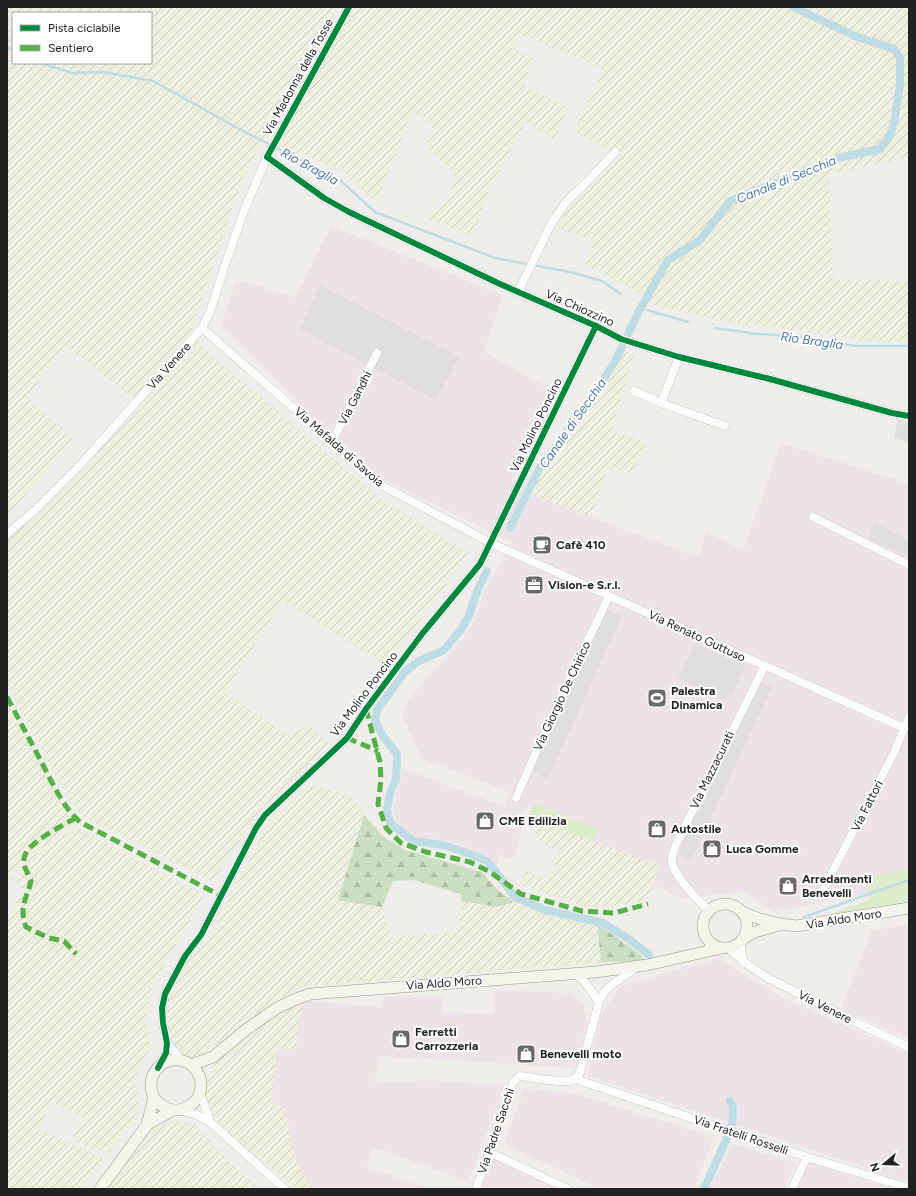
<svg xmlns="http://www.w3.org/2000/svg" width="916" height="1196" font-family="Figtree,sans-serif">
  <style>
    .industrial { fill: #ede4e9 }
    .farmland { fill: url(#farmland-furrows); fill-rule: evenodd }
    .grass { fill: #ddeccb }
    .forest { fill: url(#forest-firs) }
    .parking { fill: #e0dfde }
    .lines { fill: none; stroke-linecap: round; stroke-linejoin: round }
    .stream { stroke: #bfdbe3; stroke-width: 2.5 }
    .canal { stroke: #bfdbe3; stroke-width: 8 }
    .street-casing { stroke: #c9c8c7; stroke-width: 9 }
    .secondary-casing { stroke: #999a82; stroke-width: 12 }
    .street { stroke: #fdfcfc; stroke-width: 8 }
    .secondary { stroke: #f4f4ed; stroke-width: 11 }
    .quiet { stroke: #55b145; stroke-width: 5; stroke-dasharray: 10 5; stroke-linecap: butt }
    .cycleway-casing { stroke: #fff; stroke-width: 8 }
    .cycleway { stroke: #00873e; stroke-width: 6 }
    .labels { text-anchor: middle; stroke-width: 4; stroke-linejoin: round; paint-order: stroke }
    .street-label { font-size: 12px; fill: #222; stroke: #fff }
    .poi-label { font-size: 12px; font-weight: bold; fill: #222; stroke: #fff; text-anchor: start }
    .water-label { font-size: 13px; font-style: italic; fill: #4a7aab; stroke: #fff }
  </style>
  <defs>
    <pattern id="farmland-furrows" width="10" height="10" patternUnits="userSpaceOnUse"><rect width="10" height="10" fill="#efefdf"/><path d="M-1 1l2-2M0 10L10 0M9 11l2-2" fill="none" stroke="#cdcdbf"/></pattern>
    <pattern id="forest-firs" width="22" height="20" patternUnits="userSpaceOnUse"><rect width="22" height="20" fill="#cbdec1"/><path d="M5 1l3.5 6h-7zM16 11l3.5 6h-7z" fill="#aebea6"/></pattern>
  </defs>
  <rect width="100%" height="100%" fill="#f0eeeb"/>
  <!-- industrial -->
  <g class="industrial">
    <path d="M331,226L503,295L484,352L552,390L512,481L542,499L698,557L706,532L743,550L781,443L909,484V887L812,904L776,912L745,892L681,898L653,885L660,867L528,816L533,803L518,815L516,822L524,825L513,859L501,855L497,865L460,844L436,839L416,838L401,829L393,814L396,795L403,769L504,806L509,792L422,759L402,715L408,702L424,681L457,645L475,621L484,592L512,542L385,480L320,424L221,325L236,280L296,297Z"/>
    <path d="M909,925V1039L841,1009L872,930Z"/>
    <path d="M718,958L781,997L909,1054V1182L588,1076L600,1017L620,986Z"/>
    <path d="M495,990L571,993L583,1003L587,1025L576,1068L379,1056L375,1083L429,1080L505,1085L468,1182L373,1147L367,1167L430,1189H311L295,1157L284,1107L271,1103L277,1049L303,1000L382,1008L384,997L443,996L442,1012L495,1014Z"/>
    <path d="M524,1088L576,1094L714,1137L694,1189H600L504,1144Z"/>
    <path d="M733,1144L796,1163L784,1189H709Z"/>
    <path d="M491,1157L557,1189H479Z"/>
    <path d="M810,1162L822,1167L893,1189H797L807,1167Z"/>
  </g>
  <!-- farmland -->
  <g class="farmland">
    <path d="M7,7H339L243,177L191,331L205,350L382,500L468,553L388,666L283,601L225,692L290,737L308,724L330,744L261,809L213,881L80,815L69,801L7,684V538L143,407L131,396L65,345L27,398L75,440L7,515ZM13,13H151V63H13Z"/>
    <path d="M354,7H909V157L829,174L833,279L909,282V343L868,341L802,331L719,320L655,305L626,285L585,264L595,240L556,227L569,208L620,156L574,131L604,69L520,34L511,50L532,57L524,86L568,107L555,140L526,122L488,191L474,236L426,218L446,202L455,180L449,167L426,147L433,124L413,110L377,202L340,169L278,145Z"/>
    <path d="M624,350L634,355L611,432L637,438L646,446L631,473L608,469L591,517L542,499L531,492L543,471L560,451L594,404Z"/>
    <path d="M7,703L74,824L18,866L11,881L7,878Z"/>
    <path d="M310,784L347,794L358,804L364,815L338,900L382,907L391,937L458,932L462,901L497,907L514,902L551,916L598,926L601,962L301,987L269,1005L201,1055L193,1058L184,1055L172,1042L166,1008L170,995L190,956L208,941L268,822Z"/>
    <path d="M528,816L660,866L653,885L645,901L620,905L611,908L581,906L519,884L526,871L548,880L560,852L538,840Z"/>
    <path d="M76,827L204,895L166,962L149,994L145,1022L151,1048L142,1059L134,1083L138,1092L137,1117L108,1153L72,1141L82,1117L51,1102L40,1130L104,1159L81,1189H7V917L9,918L24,889L16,883L30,858Z"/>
    <path d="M303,1000L296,1049H277L271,1103L284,1107L295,1157L311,1189H300L286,1181L216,1121L209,1107L205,1093L207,1079L216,1062L241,1039L285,1009Z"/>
    <path d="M176,1121L195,1124L222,1154L259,1189H108L154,1126Z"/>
  </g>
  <!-- grass -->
  <g class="grass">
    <path d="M534,803L598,829L592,841L528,816Z"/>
    <path d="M909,869V904L819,918L869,900L865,877Z"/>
  </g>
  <!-- forest -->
  <g class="forest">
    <path d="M364,815L384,837L405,850L482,872L499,891L514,902L497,907L462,901L461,894L413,880L393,881L382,907L338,900Z"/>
    <path d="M598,926L612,934L642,956L644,961L601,962Z"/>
  </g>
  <!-- parking -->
  <g class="parking">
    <path d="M320,285L459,357L436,400L300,329Z"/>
    <path d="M898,419L909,422V442L894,438Z"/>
    <path d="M874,523L909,539V557L869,539Z"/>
    <path d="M607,610L622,616L548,779L532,771Z"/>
    <path d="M695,643L745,665L732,697L727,695L725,701L678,678Z"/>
    <path d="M761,682L772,687L691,861L679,854L686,835L750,702Z"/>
  </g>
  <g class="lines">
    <!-- stream -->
    <g class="stream">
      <path d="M7,47L13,50"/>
      <path d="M41,63L72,73L103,72L153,81L245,132L340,180L375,212L495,258L570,272L602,281L621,294"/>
      <path d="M647,310L688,322"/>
      <path d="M715,328L758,334L795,336L856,346H909"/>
      <path d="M804,917L909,880"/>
    </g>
    <!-- canal -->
    <g class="canal">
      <path d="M510,528L539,469L592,398L615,361L639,311L668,260L700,240L730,201L842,157L880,149L890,136L895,118L900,85V58L894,49L857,37L793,7"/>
      <path d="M487,571L478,589L468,618L459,632L444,650L417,662L405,672L377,710L375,720L382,735L397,754L396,779L390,793L387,810L390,823L413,841L443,845L473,855L488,862L515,897L545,910L603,923L630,940L649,955"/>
      <path d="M704,1189L727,1138L732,1123L733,1108L730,1101"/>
    </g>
    <!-- street casing -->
    <g class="street-casing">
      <g id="street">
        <path d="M267,157L324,198L349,212L500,284L596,326L621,339L679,357L770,379L892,413L909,416"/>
        <path d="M518,292L551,224L566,202L586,183L615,152"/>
        <path d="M202,328L383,486L491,543L904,728"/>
        <path d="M679,357L661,403L725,426"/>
        <path d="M634,391L661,403"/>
        <path d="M332,442L377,353"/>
        <path d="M813,517L909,565"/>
        <path d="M7,534L34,511L81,464L202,328L210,312L225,265L244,211L267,157L349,7"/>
        <path d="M516,798L548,725L609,596"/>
        <path d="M822,892L894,753L909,717"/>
        <path d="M709,910C699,902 672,874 672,861C671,852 678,841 682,832L764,667"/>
        <path d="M741,941V954L744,962"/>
        <path d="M728,948L744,962L768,978L859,1024L909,1047"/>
        <path d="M574,973L584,981L599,1002"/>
        <path d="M167,1043L182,1061"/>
        <path d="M158,1068L166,1053L167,1043L163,1023L162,1008L165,994L185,956L201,935L256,828L265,815L347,738L366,709L422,634L480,564L596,326"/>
        <path d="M575,1079L807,1157L909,1188"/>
        <path d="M200,1092L210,1122"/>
        <path d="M181,1110L197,1115L210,1122L285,1189"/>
        <path d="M489,1152L568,1189"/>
        <path d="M476,1189L513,1082L520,1076C531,1077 567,1085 575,1079C580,1075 581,1070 582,1065L599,1002L605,991L613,984L636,968"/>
        <path d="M792,1189L807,1157"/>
      </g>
    </g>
    <!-- secondary casing -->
    <g class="secondary-casing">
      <g id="secondary">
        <circle cx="725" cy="926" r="22"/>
        <path d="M743,912C760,921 777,924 796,926L909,908"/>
        <path d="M744,938L755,932L779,925"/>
        <circle cx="176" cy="1085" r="25"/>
        <path d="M191,1065L213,1057L247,1029L277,1008L296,999L310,994L596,972L647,965L722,948"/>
        <path d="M147,1125L154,1097"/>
        <path d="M100,1189L147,1125L153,1121L174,1110"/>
      </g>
    </g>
    <!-- street -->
    <use href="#street" class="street"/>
    <!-- secondary -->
    <use href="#secondary" class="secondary"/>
    <!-- quiet -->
    <g class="quiet">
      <path d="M7,697C19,720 31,742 43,765C53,784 63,807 80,822L221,896"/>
      <path d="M366,709L380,762L381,780L378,804L386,828L401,843L426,852L470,862L490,872L521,894L582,911L614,913L648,904"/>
      <path d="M347,738L378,751"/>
      <path d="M76,818C63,825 32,841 26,853C24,856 24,860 23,863L31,881C26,900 19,907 26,927L49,938L64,941L76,954"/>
    </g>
    <!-- cycleway casing -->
    <g class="cycleway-casing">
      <g id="cycleway">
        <path d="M349,7L267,157L324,198L349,212L500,284L596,326L621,339L679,357L770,379L892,413L909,416"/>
        <path d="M158,1068L166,1053L167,1043L163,1023L162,1008L165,994L185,956L201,935L256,828L265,815L347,738L366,709L422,634L480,564L596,326"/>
      </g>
    </g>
    <!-- cycleway -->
    <use href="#cycleway" class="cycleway"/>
  </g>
  <!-- icons -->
  <defs>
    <g id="cafe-square" transform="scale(1)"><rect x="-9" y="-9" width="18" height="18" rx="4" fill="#6a6968" stroke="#fff"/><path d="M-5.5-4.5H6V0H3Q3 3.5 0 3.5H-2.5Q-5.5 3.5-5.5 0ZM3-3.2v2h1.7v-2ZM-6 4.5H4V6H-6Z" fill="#fff"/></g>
    <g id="office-square" transform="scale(1)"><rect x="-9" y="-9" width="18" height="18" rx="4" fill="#6a6968" stroke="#fff"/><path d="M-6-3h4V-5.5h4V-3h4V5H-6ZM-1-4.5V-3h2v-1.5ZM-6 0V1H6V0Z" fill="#fff"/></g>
    <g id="stadium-square" transform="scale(1)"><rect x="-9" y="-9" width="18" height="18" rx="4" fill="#6a6968" stroke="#fff"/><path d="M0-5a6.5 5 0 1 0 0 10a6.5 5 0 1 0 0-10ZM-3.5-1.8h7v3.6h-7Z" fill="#fff"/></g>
    <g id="shop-square" transform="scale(1)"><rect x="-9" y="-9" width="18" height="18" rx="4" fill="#6a6968" stroke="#fff"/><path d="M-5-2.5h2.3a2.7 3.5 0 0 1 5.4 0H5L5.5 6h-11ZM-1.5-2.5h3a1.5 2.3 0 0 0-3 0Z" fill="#fff"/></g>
  </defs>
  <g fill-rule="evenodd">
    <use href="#cafe-square" x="542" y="545"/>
    <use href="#office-square" x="534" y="585"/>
    <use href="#stadium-square" x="657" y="698"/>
    <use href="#shop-square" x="485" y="821"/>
    <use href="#shop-square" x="657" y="829"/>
    <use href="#shop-square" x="712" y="849"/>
    <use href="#shop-square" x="788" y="886"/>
    <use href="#shop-square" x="401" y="1039"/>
    <use href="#shop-square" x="526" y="1054"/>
  </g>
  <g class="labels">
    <!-- street labels -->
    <g class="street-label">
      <text transform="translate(298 77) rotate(-61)" y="4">Via Madonna della Tosse</text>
      <text transform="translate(580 308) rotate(24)" y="4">Via Chiozzino</text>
      <text transform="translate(169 366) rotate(-48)" y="4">Via Venere</text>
      <text transform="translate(355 398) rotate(-63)" y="4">Via Gandhi</text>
      <text transform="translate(536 425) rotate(-64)" y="4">Via Molino Poncino</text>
      <text transform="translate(339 447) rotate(41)" y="4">Via Mafalda di Savoia</text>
      <text transform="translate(697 636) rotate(25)" y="4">Via Renato Guttuso</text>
      <text transform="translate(364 694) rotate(-53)" y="4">Via Molino Poncino</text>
      <text transform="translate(562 696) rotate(-65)" y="4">Via Giorgio De Chirico</text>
      <text transform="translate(712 770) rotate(-64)" y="4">Via Mazzacurati</text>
      <text transform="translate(867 806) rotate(-63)" y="4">Via Fattori</text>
      <text transform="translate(844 919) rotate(-9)" y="4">Via Aldo Moro</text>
      <text transform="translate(444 983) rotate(-4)" y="4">Via Aldo Moro</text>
      <text transform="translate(825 1007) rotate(27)" y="4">Via Venere</text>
      <text transform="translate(496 1131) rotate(-71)" y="4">Via Padre Sacchi</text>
      <text transform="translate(741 1135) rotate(19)" y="4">Via Fratelli Rosselli</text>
    </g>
    <!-- poi labels -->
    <g class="poi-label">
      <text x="556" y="549">Cafè 410</text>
      <text x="548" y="589">Vision-e S.r.l.</text>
      <text x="671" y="695">Palestra<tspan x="671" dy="14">Dinamica</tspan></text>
      <text x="499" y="825">CME Edilizia</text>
      <text x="671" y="833">Autostile</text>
      <text x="726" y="853">Luca Gomme</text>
      <text x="802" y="883">Arredamenti<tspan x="802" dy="14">Benevelli</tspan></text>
      <text x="415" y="1036">Ferretti<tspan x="415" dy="14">Carrozzeria</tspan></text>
      <text x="540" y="1058">Benevelli moto</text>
    </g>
    <!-- water labels -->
    <g class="water-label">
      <text transform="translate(310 166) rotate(28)" y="5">Rio Braglia</text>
      <text transform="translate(786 179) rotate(-22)" y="5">Canale di Secchia</text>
      <text transform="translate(812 340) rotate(8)" y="5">Rio Braglia</text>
      <text transform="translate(572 423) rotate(-55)" y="5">Canale di Secchia</text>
    </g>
  </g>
  <!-- border -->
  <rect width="916" height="1196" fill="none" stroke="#222222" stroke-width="16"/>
  <!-- legend -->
  <rect x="12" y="12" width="140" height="52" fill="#ffffff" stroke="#a7a7a7"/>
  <rect x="20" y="25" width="20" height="6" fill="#00873e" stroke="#a7a7a7"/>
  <text x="48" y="32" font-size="12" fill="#222222">Pista ciclabile</text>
  <rect x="20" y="45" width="20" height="6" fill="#55b145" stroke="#a7a7a7"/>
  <text x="48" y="52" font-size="12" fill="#222222">Sentiero</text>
  <!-- north arrow -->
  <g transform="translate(884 1164) rotate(251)" stroke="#ffffff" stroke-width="3" paint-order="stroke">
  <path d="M0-3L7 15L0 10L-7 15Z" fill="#222222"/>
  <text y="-6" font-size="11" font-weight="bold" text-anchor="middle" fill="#222222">N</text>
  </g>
</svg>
